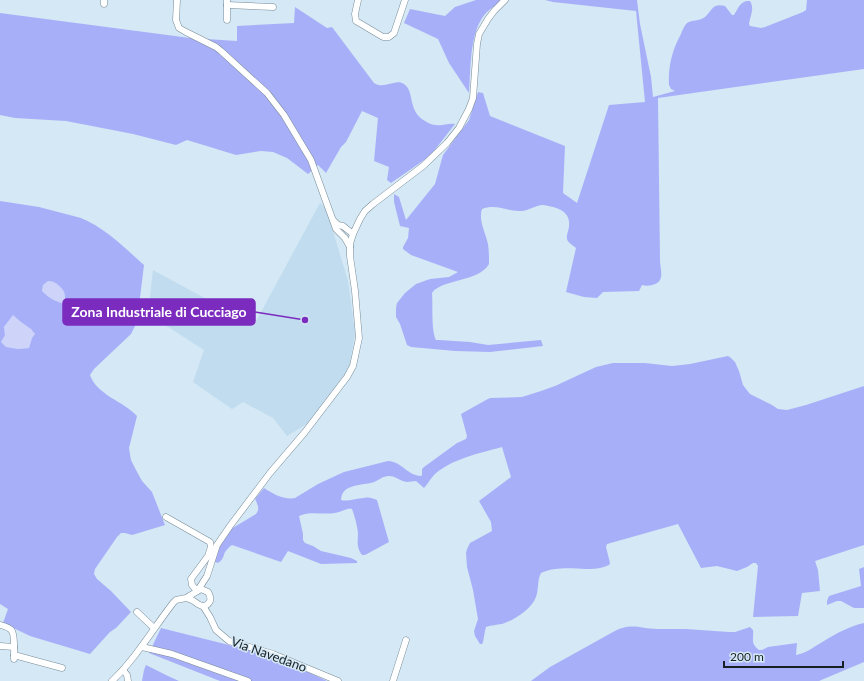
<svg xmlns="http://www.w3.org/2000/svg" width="864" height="681" font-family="Lato,sans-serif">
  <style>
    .built { fill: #c1dcee }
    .green { fill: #ced3fa }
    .forest { fill: #a8aff9; fill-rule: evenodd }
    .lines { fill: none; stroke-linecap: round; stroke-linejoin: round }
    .minor-casing { stroke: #788b97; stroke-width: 7 }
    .minor { stroke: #fff; stroke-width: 6 }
    .labels { text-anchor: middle; stroke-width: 3; stroke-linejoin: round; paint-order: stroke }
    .street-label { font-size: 13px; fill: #192025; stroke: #d4e8f5 }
    .leader { fill: none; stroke: #7b2cbf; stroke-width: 1.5 }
    .callout-dot { fill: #7b2cbf; stroke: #d4e8f5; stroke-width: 1.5 }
    .callout { fill: #7b2cbf; stroke: #7b2cbf; stroke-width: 1.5 }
    .callout-label { font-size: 14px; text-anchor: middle; font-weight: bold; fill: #fff }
  </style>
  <rect width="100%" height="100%" fill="#d4e8f5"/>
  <!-- built -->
  <path class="built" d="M320,203L326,208L348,281L355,333L349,369L310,422L287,436L273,418L243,402L232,409L193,382L204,350L148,314L153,270L254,325Z"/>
  <!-- green -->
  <g class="green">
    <path d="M48,281C52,281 54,282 57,284C67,291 64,294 65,304C55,302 50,298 42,291L43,285Z"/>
    <path d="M13,314L21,322L32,329L35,334L32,338L29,348L18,349L6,347L1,342L5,335L4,328Z"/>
  </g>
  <!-- forest -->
  <g class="forest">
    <path d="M476,0H502C498,4 492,7 487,12C469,30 471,68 469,93L449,63L438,39L404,23L410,9L445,16L455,7Z"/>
    <path d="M545,0H637L640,24L651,77L653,97L675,91L671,89L669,85C668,67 672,50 681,34C682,31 684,26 687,23C692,20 700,21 705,17C712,11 712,3 725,6L732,15H734C738,9 740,0 750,1C755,9 750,16 749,24L750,26L761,28L765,27L803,12L806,10L807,0H864V69L658,98L660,260C660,265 662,272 661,277C660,285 648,287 642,285L639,291L603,292L597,298L584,297L566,292L576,248C573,245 568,243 567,239C566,235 569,230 569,226C571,210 555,207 543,205C535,205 529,211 521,211C507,212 497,203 482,209C478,220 486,234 488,244C489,251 489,258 489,264C479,282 441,279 432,293C433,305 431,330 436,340H439L470,342L488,345L541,340L543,346L490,352L455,351L411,347L407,345L400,324L396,317V308L397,303L405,293L416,284L430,279L449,277L458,272L411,255L403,249V247L408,238L409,228L400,226L394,202V194L399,197L406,220L435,184L443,155L469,120L478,92L483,93L490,116L565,146L563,193L577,203L609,105L645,102L636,11L553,2Z"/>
    <path d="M295,7L327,28L332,27L374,83C384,90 396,78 404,84C415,91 407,111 425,121C428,123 432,125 436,125C443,126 448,123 455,124L430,156L391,183L387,180L389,167L374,161L378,118L362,111L346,142L341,147L326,173L318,165L308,174L287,158L273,152L261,151L236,155L187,140L176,145L133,134L66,121L15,118L0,115V13L190,38L237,41V26L294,23Z"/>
    <path d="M0,201L39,207L81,218C104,227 126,249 144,265L137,322L131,334L94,369L90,375C97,395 123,401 137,416L129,448L131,460L136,470L142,481L152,492L165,525L132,535L125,533H121L117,537L95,569L94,574L97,579L111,591L131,612L116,628L110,632L90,654L30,636L3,623L8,609L0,604ZM48,281C52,281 54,282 57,284C66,291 65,294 65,304C56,302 49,298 42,291L43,285ZM13,315L21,322L31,329L35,334L32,338L29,348L18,349L6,347L1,342L5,335L4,327Z"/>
    <path d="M728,356L731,358L735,362L739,371L743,385L746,389L750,394L772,405L778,409L787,410L806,405L864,386V545L815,561L818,570L820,591L802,593L798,616L753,617L758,566L756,563H753L747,567L737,571L717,566L701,568L678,524L607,544L606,547L610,563L609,565C601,569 593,569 585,569C572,568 553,567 541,573C537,580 539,589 536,597C531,610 514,620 502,624C496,625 492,625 486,627L485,631L483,642L482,644H480L475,636L474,631L478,619L473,590L467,567L466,553L467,549L470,543L492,531L491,522L479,501L511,477L502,447C480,453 451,459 434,475C430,479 428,484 424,488L416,481C413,481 410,482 407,482C400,481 396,476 389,476C383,476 379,480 374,482C362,486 342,483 341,500C349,502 356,498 364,498C369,497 372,498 377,500L389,542L365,555H362C356,547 358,542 358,533C357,525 355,517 352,509C346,508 344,511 339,512C326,516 311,510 299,516L303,534V540L305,543L313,546L321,551L351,558L357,561V563L321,564L288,551L281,562L232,545C229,547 227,549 225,552C223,557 223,560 218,563L210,560L231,529L256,514C260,509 258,505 255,499L264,488C273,494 284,500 295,498L318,484L344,472L388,461C401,461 408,476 421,476L422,475V469L424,467L457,443L466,439L467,436L461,414L486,400L490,398L522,397L541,391L555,386L596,367L613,363H645L672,366L690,364Z"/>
    <path d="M864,567V608H854L841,601H837L827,605V601L829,596L861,586L859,569Z"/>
    <path d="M864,623V662L819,681H531L550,667L613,632C632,622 639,629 658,629C667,629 676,629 686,629C700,630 714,631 729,632H735L750,627L753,630C754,640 750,643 759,650H762L768,647L797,643L796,655C807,653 815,646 824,641C837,633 850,626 864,623Z"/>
    <path d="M161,628L257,652L293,665L327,681H220L149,653Z"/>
    <path d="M146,665L168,676L179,681H142L144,670Z"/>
  </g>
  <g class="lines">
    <!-- minor casing -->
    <g class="minor-casing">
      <g id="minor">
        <path d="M104,0V4"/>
        <path d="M177,0L176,20L179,28L186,32L216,47L221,51L267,93L284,115L311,160L336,229L345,238L350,247"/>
        <path d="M358,0L355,14L356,21L383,37H389L394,33L405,0"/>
        <path d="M227,5L273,7"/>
        <path d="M227,20V0"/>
        <path d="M334,221L338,225L343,226L353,234"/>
        <path d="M166,517L210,542L211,547L208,556L191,579L192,585L197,591"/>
        <path d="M198,590L207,576L217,545L230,526L270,473L305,432L347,377L353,366L359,338L355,291L350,256V244L353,234L360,219L365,211L373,204L423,166L447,143L459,128L469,109L473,98L477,44L479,34L488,19L494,11L505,0"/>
        <path d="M203,606L210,617L216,630L229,641L273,654L338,681"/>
        <path d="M137,612L154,628"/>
        <path d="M0,625C4,626 10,628 12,631C15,636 14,653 14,659"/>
        <path d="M0,646L14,647"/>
        <path d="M142,647L172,654L248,681"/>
        <path d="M14,655L62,668"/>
        <path d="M123,670L127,675L128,681"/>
        <path d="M112,681C136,658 153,629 173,603L176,600L186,598L201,589L208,592C210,595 211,598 210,601C206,609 200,606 195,602C193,600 189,599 186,598"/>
        <path d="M393,681L406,640"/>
      </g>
    </g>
    <!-- minor -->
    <use href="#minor" class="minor"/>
  </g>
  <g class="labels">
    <!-- street labels -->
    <g class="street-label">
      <text transform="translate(269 654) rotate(20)" y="5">Via Navedano</text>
    </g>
  </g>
  <!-- callouts -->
  <path class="leader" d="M305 320L255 312"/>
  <circle class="callout-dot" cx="305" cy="320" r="4"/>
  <rect class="callout" x="63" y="299" width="192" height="26" rx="4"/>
  <g class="callout-label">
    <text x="159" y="317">Zona Industriale di Cucciago</text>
  </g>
  <!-- scale -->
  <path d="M724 661v6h119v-6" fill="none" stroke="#192025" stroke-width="2"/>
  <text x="730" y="661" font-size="12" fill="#192025" stroke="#d4e8f5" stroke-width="3" paint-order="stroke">200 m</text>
</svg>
